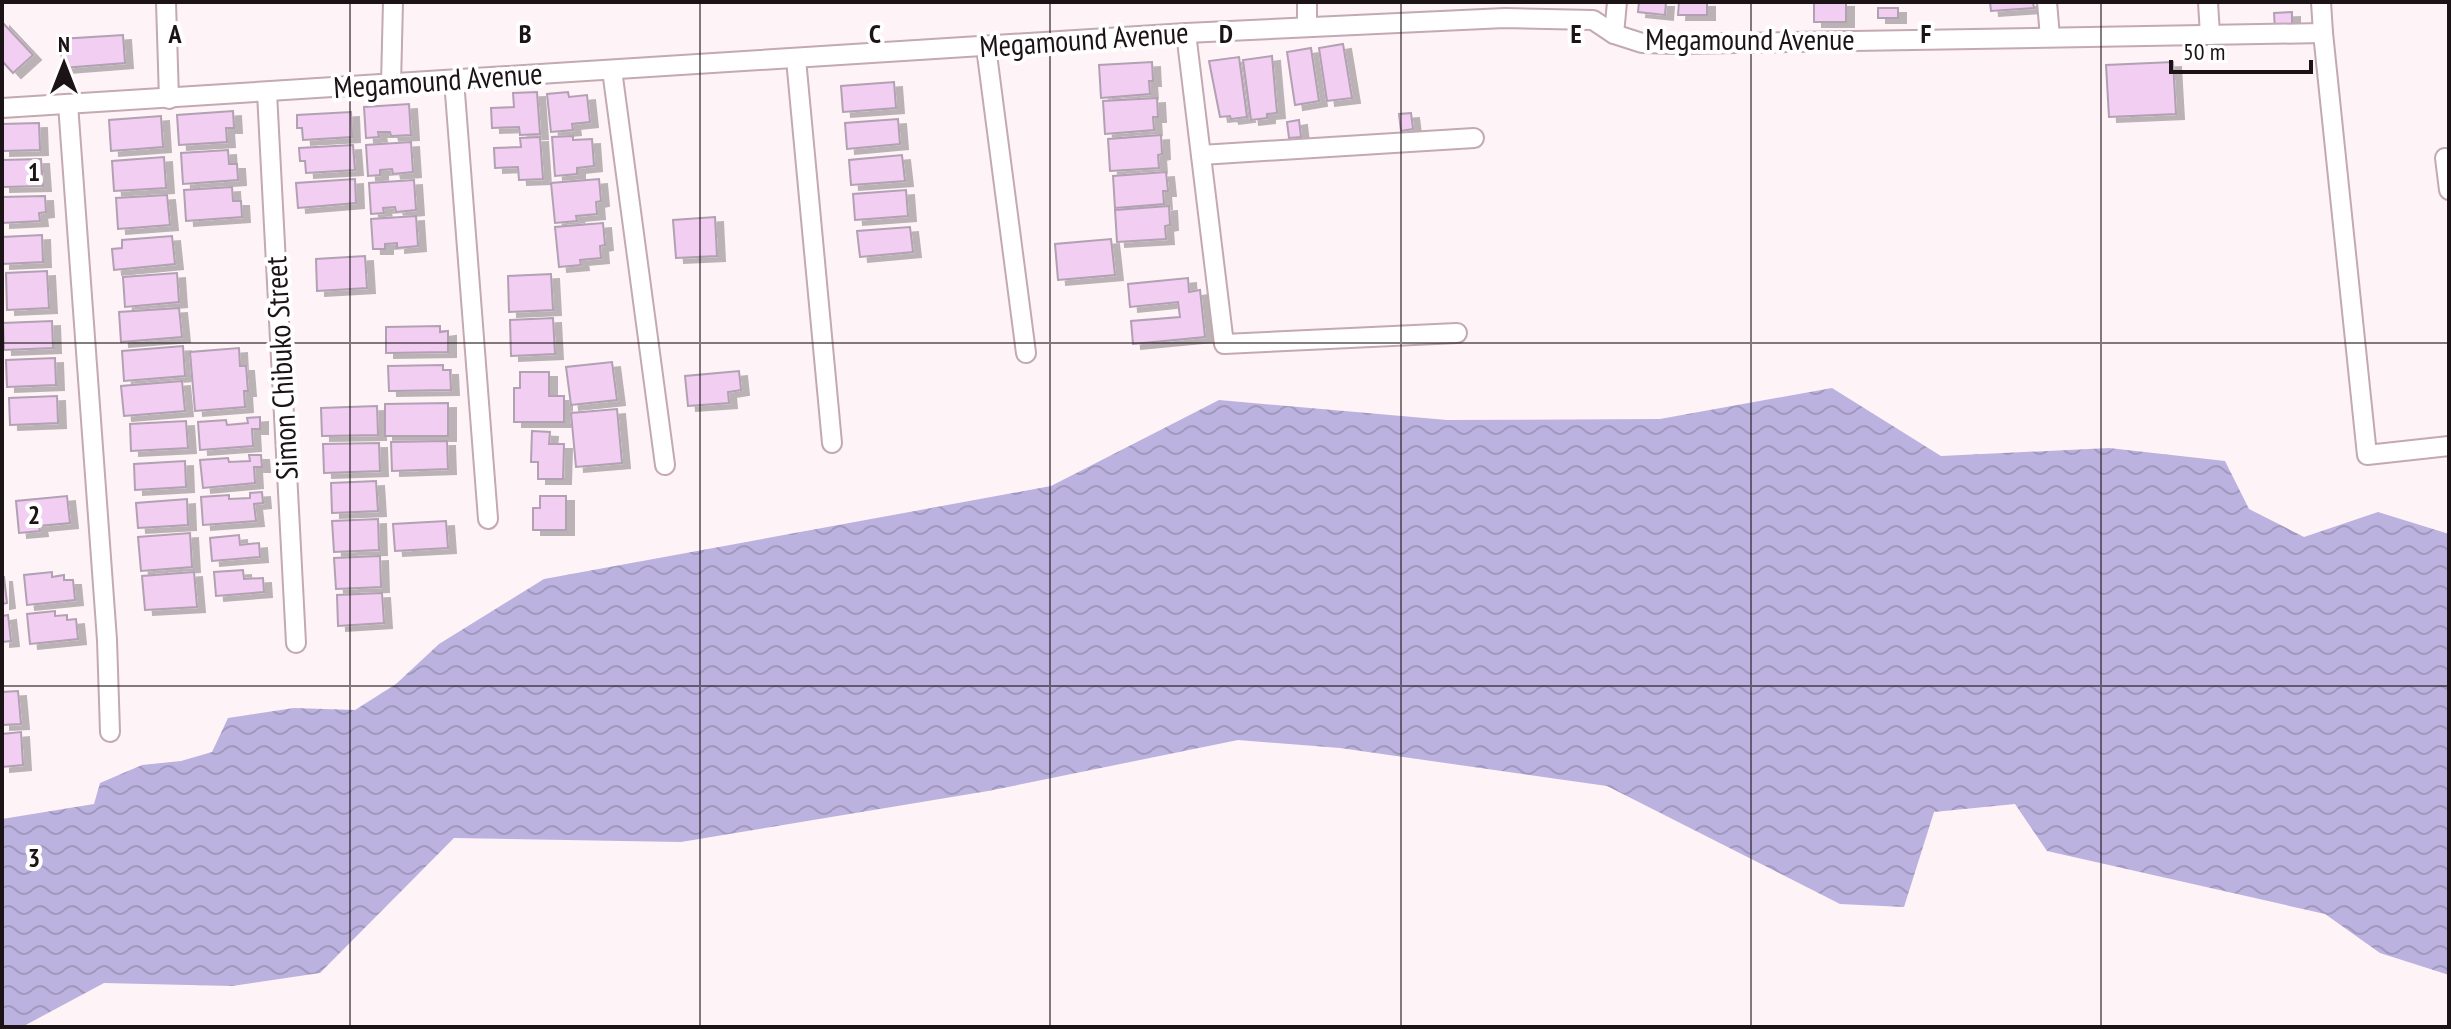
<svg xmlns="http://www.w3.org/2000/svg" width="2451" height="1029" font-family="'PT Sans Narrow',sans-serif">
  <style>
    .water { fill: url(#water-waves) }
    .building { fill: #f3cef3; stroke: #b2a1b2; stroke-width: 2; filter: url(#shadow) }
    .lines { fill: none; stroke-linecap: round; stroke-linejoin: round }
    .minor-casing { stroke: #c3a9b1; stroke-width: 22 }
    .minor { stroke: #fff; stroke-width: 18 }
    .grid { fill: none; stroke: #1c1316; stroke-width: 2; stroke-opacity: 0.55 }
    .labels { text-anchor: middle; stroke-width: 8; stroke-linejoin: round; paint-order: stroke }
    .street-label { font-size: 30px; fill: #1c1316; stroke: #fff }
    .grid-label { font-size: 26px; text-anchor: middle; font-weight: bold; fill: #1c1316; stroke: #fff; stroke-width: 8; stroke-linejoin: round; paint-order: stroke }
  </style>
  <defs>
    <pattern id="water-waves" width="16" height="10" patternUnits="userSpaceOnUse" patternTransform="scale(2)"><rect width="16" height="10" fill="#bcb2df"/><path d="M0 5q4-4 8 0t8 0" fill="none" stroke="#a198bf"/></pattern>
    <filter id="shadow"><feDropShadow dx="8" dy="5" stdDeviation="0" flood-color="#0004"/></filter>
  </defs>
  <rect width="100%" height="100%" fill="#fef3f6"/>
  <!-- water -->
  <path class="water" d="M1832,388L1941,456L2109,448L2225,461L2249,509L2304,537L2378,512L2449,534V975L2380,953L2325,914L2047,851L2015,804L1934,812L1904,907L1840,904L1607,786L1340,748L1238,740L988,791L681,842L454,838L320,973L232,986L104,983L22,1027H2V819L94,804L100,783L142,765L181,761L212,752L228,718L294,708L355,710L396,684L439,644L544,579L1051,486L1219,400L1447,420L1660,419Z"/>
  <!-- building -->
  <g class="building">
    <path d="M1639,2H1666L1665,15L1638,12Z"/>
    <path d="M1679,2H1707V15H1678Z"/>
    <rect x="1814" y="2" width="32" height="20"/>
    <path d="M1990,2H2033L2034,8L1991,11Z"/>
    <rect x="1878" y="8" width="20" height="10"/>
    <path d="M2292,12V29H2275L2274,13Z"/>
    <path d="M2,22L33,55L13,73L2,61Z"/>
    <path d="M123,35L125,63L63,68L60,39Z"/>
    <path d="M1343,44L1352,98L1327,101L1319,48Z"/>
    <path d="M1311,48L1319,101L1295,105L1287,52Z"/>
    <path d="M1272,56L1277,113L1267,114V118L1251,120L1243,60Z"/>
    <path d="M1239,57L1247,117L1231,119L1230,116L1220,117L1209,61Z"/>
    <path d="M1152,62L1153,81H1149L1150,94L1101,98L1099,65Z"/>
    <path d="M2173,62L2176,114L2109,117L2106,65Z"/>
    <path d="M894,82L896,108L843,112L841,86Z"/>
    <path d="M537,92L540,134L520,135L519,127L492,128L491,108L514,107L513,93Z"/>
    <path d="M568,92L569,97L587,95L590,122L572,124L573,130L551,132L547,94Z"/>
    <path d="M1157,98L1158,117H1153L1154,130L1105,134L1103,101Z"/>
    <path d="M409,104L411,135L391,136L390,132H378L379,137L366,138L364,107Z"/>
    <path d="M233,111L234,128H226L227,142L179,145L177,115Z"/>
    <path d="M351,112L352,137L303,140L302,128H297V115Z"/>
    <path d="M1411,113L1413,129L1401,131L1399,114Z"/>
    <path d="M161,116L163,147L111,151L109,120Z"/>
    <path d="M898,119L900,144L847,149L845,123Z"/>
    <path d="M1299,120L1301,137L1289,138L1287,122Z"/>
    <path d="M39,123L40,150L2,151V124Z"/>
    <path d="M1161,135L1162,154L1158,155L1159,168L1110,171L1108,139Z"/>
    <path d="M573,136V140L592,139L594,166L577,168V174L555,176L552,137Z"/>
    <path d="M540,137L543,179L519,180L518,167L495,168L494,148L521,147L520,138Z"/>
    <path d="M411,142L413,172L393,174L392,169L380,170V175L368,176L366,145Z"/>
    <path d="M353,145L355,170L306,173L305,161H300L299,148Z"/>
    <path d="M228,150L229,164H237L238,180L183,184L181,153Z"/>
    <path d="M902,155L905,181L851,185L849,160Z"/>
    <path d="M164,157L166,188L114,191L112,161Z"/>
    <path d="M41,159L43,186L2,187V160Z"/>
    <path d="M1166,172L1168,191H1163L1164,204L1115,208L1113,176Z"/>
    <path d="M355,179L356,203L298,208L296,183Z"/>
    <path d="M599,179L601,201L596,202L597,214L576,216L577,221L555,223L551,183Z"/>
    <path d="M414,180L416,210L396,212L395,207L383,208L384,213L371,214L369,183Z"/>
    <path d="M232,187L233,201H241L242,217L186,221L184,190Z"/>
    <path d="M906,190L908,216L855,220L853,194Z"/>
    <path d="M167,195L170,225L118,229L116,198Z"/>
    <path d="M45,196L46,212L39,213L40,221L2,223V197Z"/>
    <path d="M1169,206L1170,225L1165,226L1166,239L1117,242L1115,210Z"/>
    <path d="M416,216L418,246L397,248V243L385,244V249H373L371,219Z"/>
    <path d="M715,217L717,256L676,258L673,220Z"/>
    <path d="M603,223L605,245L600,246L601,258L580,260L581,265L559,267L555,227Z"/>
    <path d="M910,227L913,252L860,257L857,231Z"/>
    <path d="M42,235L43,262L2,264V237Z"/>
    <path d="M172,236L175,264L114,270L112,249L122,248V240Z"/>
    <path d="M1111,239L1115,275L1058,280L1055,244Z"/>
    <path d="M365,256L367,288L317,291L316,259Z"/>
    <path d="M47,271L49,308L7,310L6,273Z"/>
    <path d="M177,273L179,302L125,307L123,277Z"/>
    <path d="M551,274L553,310L509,312L508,276Z"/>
    <path d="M1188,278L1189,292L1200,290L1205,337L1133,344L1131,321L1180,317L1178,302L1130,307L1128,284Z"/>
    <path d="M179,308L182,337L121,342L119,312Z"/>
    <path d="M553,318L555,354L511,356L510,320Z"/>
    <path d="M52,321L53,348L4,350L3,323Z"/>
    <path d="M440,326V332L448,331V352L386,353V327Z"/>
    <path d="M183,346L185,376L124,381L122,351Z"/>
    <path d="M239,348L240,366H246L248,391H244L245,407L195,411L190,352Z"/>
    <path d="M55,358L56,385L7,387L6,360Z"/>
    <path d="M612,362L617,400L571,405L566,367Z"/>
    <path d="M443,365V370H450L451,390L389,391L388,366Z"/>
    <path d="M739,371L741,390L728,392L729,403L688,406L685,376Z"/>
    <path d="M520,372H549V396H564V422H514V388H520Z"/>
    <path d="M182,381L185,411L124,416L121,386Z"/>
    <path d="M57,396L58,423L10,425L9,398Z"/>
    <path d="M448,403V436H385V404Z"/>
    <path d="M377,406L378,435L322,436L321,408Z"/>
    <path d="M617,409L622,463L576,467L571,413Z"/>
    <path d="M260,417V429H252L253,446L200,450L198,422L226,420L227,425L248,423L247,418Z"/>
    <path d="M186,421L188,448L131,451L130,424Z"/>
    <path d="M532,431L550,432L549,444H564L563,479H538V462H531Z"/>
    <path d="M447,441L448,469L392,471L391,442Z"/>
    <path d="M379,443L380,471L324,473L323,444Z"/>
    <path d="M249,455H261L262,467H254L255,483L203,488L200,460L228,458L229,462L250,461Z"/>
    <path d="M185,461L186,487L135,490L134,464Z"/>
    <path d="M376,481L378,511L332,513L331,483Z"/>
    <path d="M262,492L263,503L254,504L256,521L203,525L201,497L229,495V499L250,498V493Z"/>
    <path d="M67,496L70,523L39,526L40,531L19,533L16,501Z"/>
    <path d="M540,496H566V530H533V508H540Z"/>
    <path d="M187,499L188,525L138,528L136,503Z"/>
    <path d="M378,519L379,550L334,552L332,521Z"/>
    <path d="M446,521L448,548L395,551L393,524Z"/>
    <path d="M190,533L192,567L141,571L138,537Z"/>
    <path d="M239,535L240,545L259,543L260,557L212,561L210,538Z"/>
    <path d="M380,556L381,587L336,589L334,558Z"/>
    <path d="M243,570L244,579L263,578L264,592L216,596L214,572Z"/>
    <path d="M52,572V577L64,575V580H73L75,600L27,605L24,575Z"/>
    <path d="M194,572L197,607L145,610L142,576Z"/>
    <path d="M2,577H4L7,603L2,604Z"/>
    <path d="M382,593L384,623L338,626L337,595Z"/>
    <path d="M55,611V616L67,615V620L76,619L78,639L30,644L27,614Z"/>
    <path d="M8,615L11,641L2,642V616Z"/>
    <path d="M18,691L21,724L2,725V692Z"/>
    <path d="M21,732L23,765L2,767V734Z"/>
  </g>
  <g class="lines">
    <!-- minor casing -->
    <g class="minor-casing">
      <g id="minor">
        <path d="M166,2L169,99"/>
        <path d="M1307,2V27"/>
        <path d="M2047,2L2050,37"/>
        <path d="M2208,2L2210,35"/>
        <path d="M1186,33L1224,344L1457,333"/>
        <path d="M2323,33L2367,455L2449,446"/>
        <path d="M1614,34L1617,2"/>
        <path d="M986,47L1026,353"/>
        <path d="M796,59L832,443"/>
        <path d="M612,70L665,465"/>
        <path d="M454,80L488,519"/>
        <path d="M391,84L393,2"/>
        <path d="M267,93L296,643"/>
        <path d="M68,104L107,640L110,732"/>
        <path d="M2,108L1186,33L1505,18L1593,20L1614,34L1642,43L1678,44L2323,33L2321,2"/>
        <path d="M1201,155L1474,138"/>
        <path d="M2445,158L2449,190"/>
      </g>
    </g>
    <!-- minor -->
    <use href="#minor" class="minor"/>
  </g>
  <!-- grid -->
  <path class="grid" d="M350,2V1027M700,2V1027M1050,2V1027M1401,2V1027M1751,2V1027M2101,2V1027M2,343H2449M2,686H2449"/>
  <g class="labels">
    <!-- street labels -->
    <g class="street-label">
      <text transform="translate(1084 40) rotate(-4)" y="10">Megamound Avenue</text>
      <text x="1750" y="50">Megamound Avenue</text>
      <text transform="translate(438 81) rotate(-4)" y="10">Megamound Avenue</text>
      <text transform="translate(282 368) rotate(-93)" y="10">Simon Chibuko Street</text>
    </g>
  </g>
  <g class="grid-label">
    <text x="175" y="43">A</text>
    <text x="525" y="43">B</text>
    <text x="875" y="43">C</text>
    <text x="1226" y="43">D</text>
    <text x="1576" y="43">E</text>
    <text x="1926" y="43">F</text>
    <text x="34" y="181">1</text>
    <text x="34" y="524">2</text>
    <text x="34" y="867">3</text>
  </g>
  <!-- border -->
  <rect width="2451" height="1029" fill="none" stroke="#1c1316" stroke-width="8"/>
  <!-- north arrow -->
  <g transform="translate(64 64)" stroke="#ffffff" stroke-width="6" paint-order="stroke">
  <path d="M0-6L14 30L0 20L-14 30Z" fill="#1c1316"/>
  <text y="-12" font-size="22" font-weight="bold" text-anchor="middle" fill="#1c1316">N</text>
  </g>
  <!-- scale -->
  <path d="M2171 60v12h140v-12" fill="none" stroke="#1c1316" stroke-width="4"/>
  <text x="2183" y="60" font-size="24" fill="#1c1316" stroke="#ffffff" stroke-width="6" paint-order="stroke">50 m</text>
</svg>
